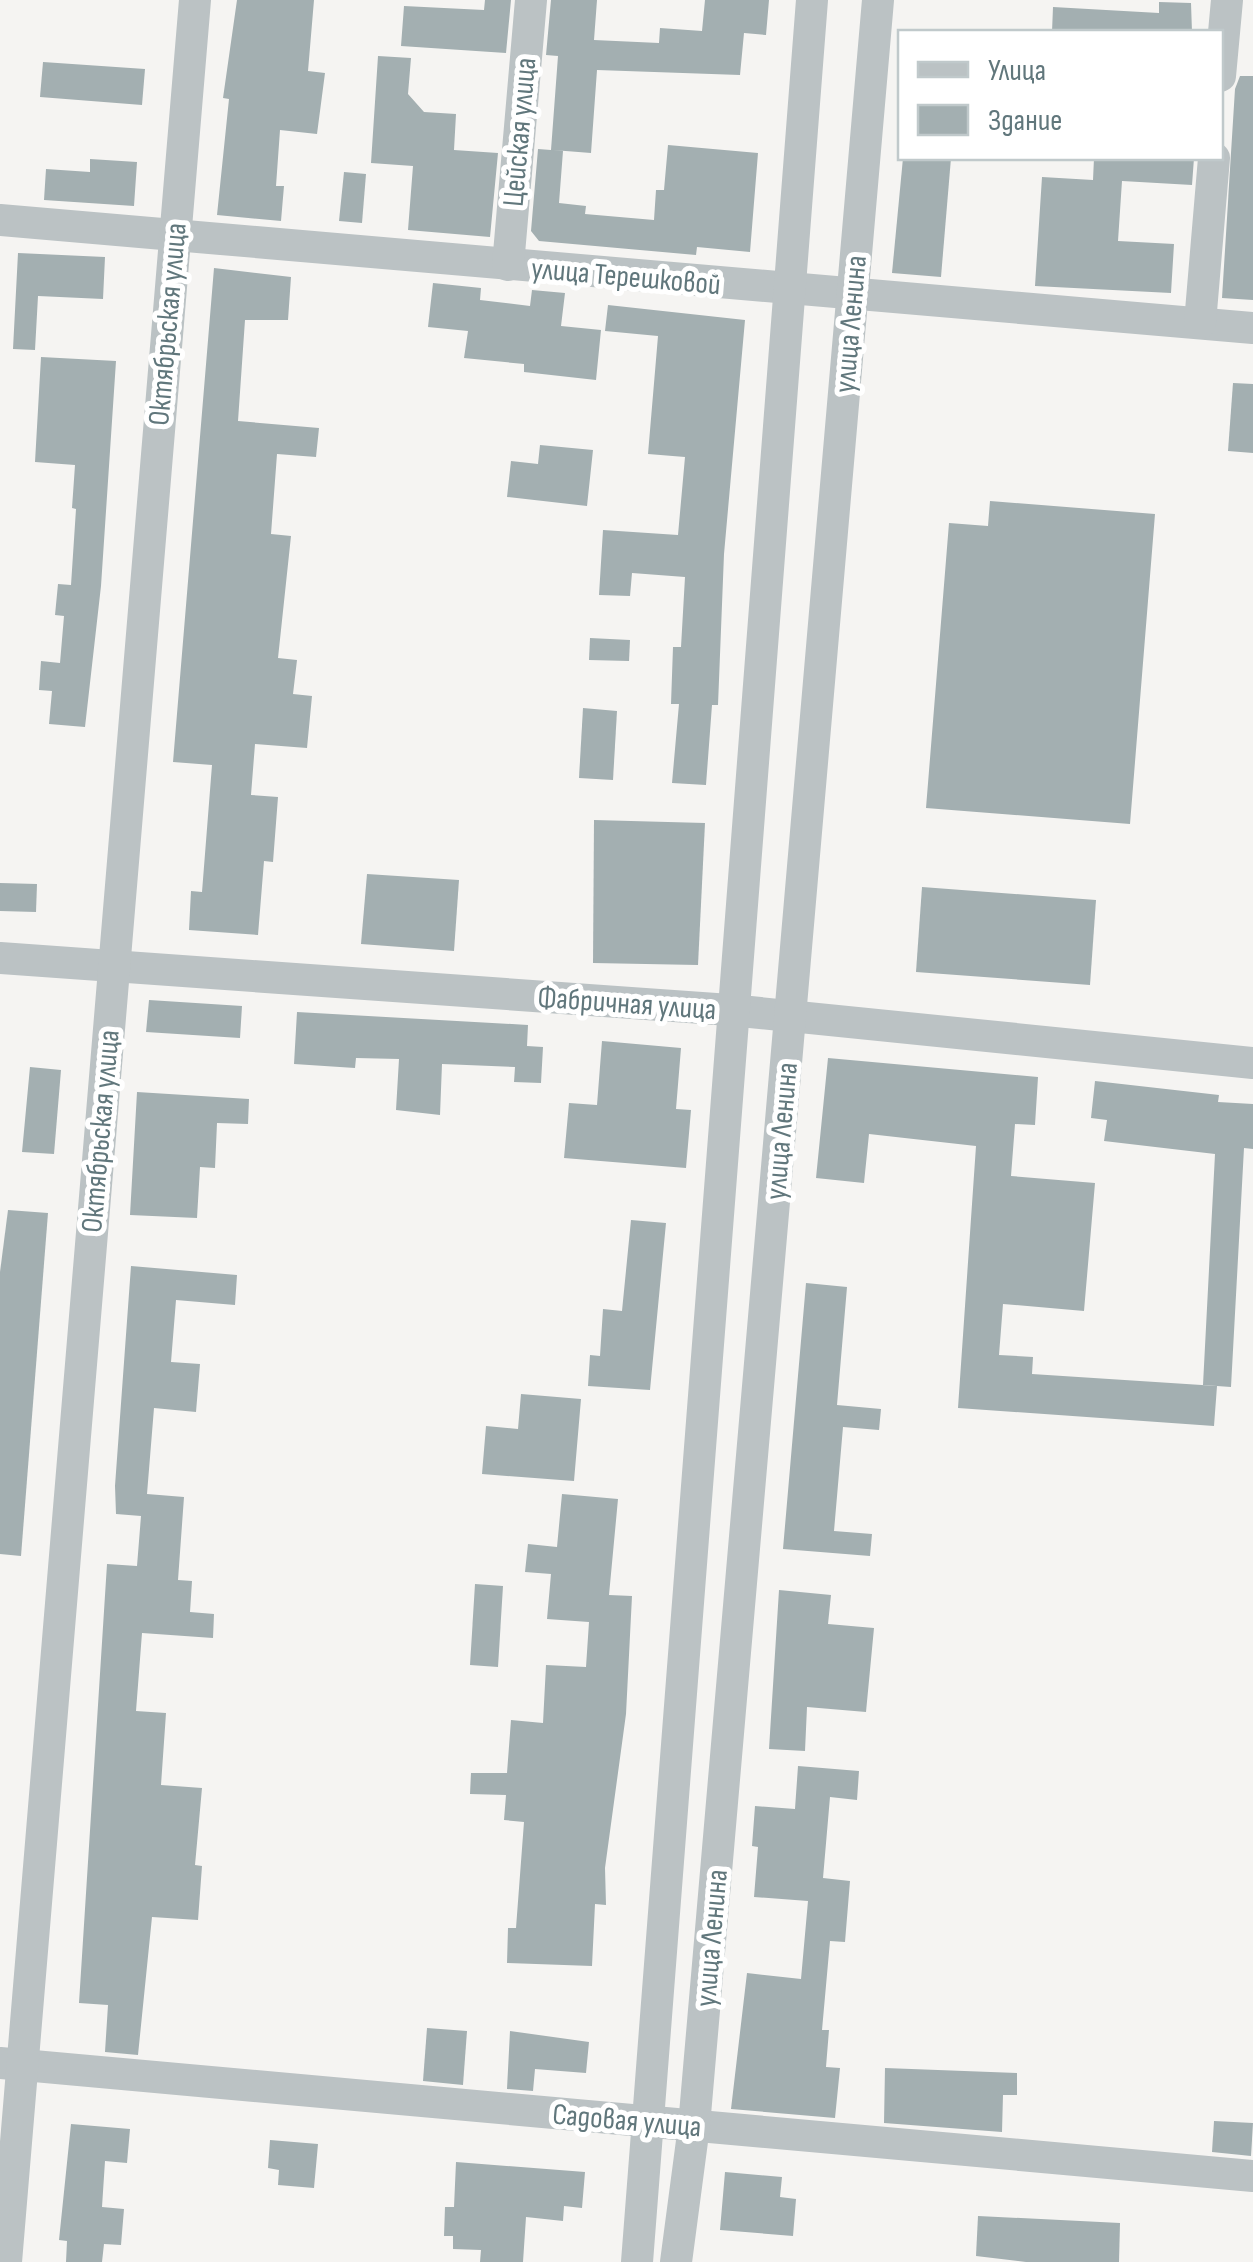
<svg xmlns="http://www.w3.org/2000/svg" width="1253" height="2262" font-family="'Sofia Sans Condensed',sans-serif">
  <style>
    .building { fill: #a3afb1 }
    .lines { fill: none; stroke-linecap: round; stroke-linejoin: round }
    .minor { stroke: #bbc2c4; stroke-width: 32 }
    .labels { text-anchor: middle; stroke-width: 10; stroke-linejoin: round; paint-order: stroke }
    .street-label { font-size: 30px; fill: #61777c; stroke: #fff }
  </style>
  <rect width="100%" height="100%" fill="#f5f4f2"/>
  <!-- building -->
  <g class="building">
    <path d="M237,0H314L308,71L325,73L317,134L280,130L276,186H284L281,221L217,215L229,99L223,98Z"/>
    <path d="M485,0H511L506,53L401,46L404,6L484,10Z"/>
    <path d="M551,0H597L594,40L659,43L660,28L702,31L705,0H769L766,35L744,33L740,75L597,70L591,153L553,150L563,151L559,203L586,206L585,214L654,220L656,190H664L668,145L758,153L750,252L697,247L696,255L539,241L531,231L538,149L551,150L558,56L546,55Z"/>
    <path d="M1159,2L1191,3L1192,32H1052L1053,7L1159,13Z"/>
    <path d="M378,56L411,58L408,94L424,112L456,114L454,150L498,153L490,237L408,230L413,166L371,163Z"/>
    <path d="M43,62L145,69L142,105L40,97Z"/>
    <path d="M1240,76H1253V300L1222,298L1235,89Z"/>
    <path d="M903,158H951L941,277L892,273Z"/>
    <path d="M1094,158H1194L1192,185L1122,181L1118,241L1174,244L1171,293L1035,286L1042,177L1093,180Z"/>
    <path d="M90,159L137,162L134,206L44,200L46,169L90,172Z"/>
    <path d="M344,172L366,174L362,223L339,221Z"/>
    <path d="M18,253L105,257L103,299L38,296L35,350L13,349Z"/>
    <path d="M214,268L291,277L288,320H245L238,421L319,428L316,457L277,454L271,534L291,536L278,658L297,660L293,694L312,696L307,748L255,744L251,795L278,797L273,862L264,861L258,935L189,930L191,891L202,892L212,765L173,762Z"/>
    <path d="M433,283L481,288L480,300L530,306L532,290L565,293L561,326L601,330L596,380L524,372V364L464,358L468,331L428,327Z"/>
    <path d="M608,305L745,320L724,554L718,705H712L706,785L672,783L679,704H671L673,647H681L685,577L632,573L630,596L599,595L603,530L678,535L685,457L648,454L658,336L605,331Z"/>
    <path d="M41,357L116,361L101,586L85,727L49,724L52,691L39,690L41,661L60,663L64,616L55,615L58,584L71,585L76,509L72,508L75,465L35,462Z"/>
    <path d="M1233,383L1253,384V453L1228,451Z"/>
    <path d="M540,445L593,450L587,506L507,497L511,461L538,464Z"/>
    <path d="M990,501L1155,514L1130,824L926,808L949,523L988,526Z"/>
    <path d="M590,638L630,640L629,661L589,660Z"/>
    <path d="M583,708L617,711L613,780L579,778Z"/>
    <path d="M594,820L705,823L698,965L593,963Z"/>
    <path d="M367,874L459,880L454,951L361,944Z"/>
    <path d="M0,883L37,884L36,912L0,911Z"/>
    <path d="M922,887L1096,900L1090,985L916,972Z"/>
    <path d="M149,1000L242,1006L240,1038L146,1032Z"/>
    <path d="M297,1012L528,1025L527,1046L543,1047L541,1083L514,1082L515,1067L442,1064L440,1115L396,1110L399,1059L356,1058L355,1068L294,1064Z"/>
    <path d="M602,1041L681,1048L676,1109L691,1110L686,1168L564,1158L569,1103L597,1105Z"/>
    <path d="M828,1058L1038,1077L1035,1125L1015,1124L1011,1176L1095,1183L1084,1311L1003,1304L999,1355L1033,1357L1032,1374L1217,1386L1214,1426L958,1408L976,1146L869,1134L864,1183L816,1178Z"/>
    <path d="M30,1067L61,1070L54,1154L22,1152Z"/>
    <path d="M1095,1081L1219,1095L1218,1102L1253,1104V1149L1244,1148L1231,1387L1203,1385L1215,1154L1104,1141L1107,1120L1091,1118Z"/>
    <path d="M137,1092L249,1099L248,1124L217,1123L215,1168L200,1167L197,1218L130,1215Z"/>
    <path d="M8,1210L48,1213L21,1556L0,1554V1272Z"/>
    <path d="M631,1220L666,1223L650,1390L588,1386L590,1355L600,1356L603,1309L622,1311Z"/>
    <path d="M131,1266L237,1275L235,1305L176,1300L171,1362L200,1364L196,1412L154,1408L147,1494L184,1497L178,1580L192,1581L190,1612L214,1614L213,1638L142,1633L136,1711L166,1713L161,1785L202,1788L195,1865L202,1866L198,1920L152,1917L138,2055L105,2052L108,2005L79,2003L107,1564L137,1566L141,1516L116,1514L115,1486Z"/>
    <path d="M806,1283L847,1287L837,1405L881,1409L879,1430L843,1427L834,1531L872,1534L870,1556L783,1549Z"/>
    <path d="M521,1394L581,1399L574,1481L482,1474L486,1426L518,1429Z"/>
    <path d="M562,1494L618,1499L609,1595L632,1596L626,1714L605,1868L606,1905L595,1904L592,1966L507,1963L508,1928H516L524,1822L504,1820L506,1795L470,1794L471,1773H507L511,1720L543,1723L546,1665L586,1667L589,1622L547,1619L551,1574L525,1572L528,1544L557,1547Z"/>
    <path d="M475,1584L503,1586L498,1667L470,1665Z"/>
    <path d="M779,1590L831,1595L828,1624L874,1628L866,1712L807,1707L805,1751L769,1749Z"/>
    <path d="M798,1766L859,1771L857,1800L830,1797L823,1878L850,1881L845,1942L830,1941L822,2030H829L826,2067L840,2068L835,2118L731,2109L747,1973L801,1979L808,1901L754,1897L758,1847L752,1846L755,1806L795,1809Z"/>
    <path d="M427,2028L467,2031L463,2085L423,2081Z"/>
    <path d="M510,2031L589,2042L586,2073L535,2069L533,2091L507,2089Z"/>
    <path d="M885,2068L1017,2073V2095H1003L1002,2132L884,2123Z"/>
    <path d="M1214,2121L1253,2123L1251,2156L1212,2152Z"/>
    <path d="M71,2124L130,2129L127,2163L105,2161L102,2207L124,2209L121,2245L104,2244L102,2262H66L67,2241L59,2240Z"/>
    <path d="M270,2140L318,2144L314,2188L278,2185L279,2170L268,2168Z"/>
    <path d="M456,2162L585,2172L582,2208L564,2206L563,2221L526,2217L523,2262H480L481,2250L453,2249V2236H444L445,2207H454Z"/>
    <path d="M725,2172L782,2177L780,2197L796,2199L793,2236L720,2230Z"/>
    <path d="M978,2216L1120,2223L1119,2262H1026L976,2256Z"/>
  </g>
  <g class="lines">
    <!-- minor -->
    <g class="minor">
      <path d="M1220,76L1227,0"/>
      <path d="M0,220L1253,328"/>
      <path d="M508,265L531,0"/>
      <path d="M1200,323L1214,158"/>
      <path d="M0,958L730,1010L1253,1063"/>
      <path d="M0,2063L1253,2176"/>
      <path d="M6,2262L195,0"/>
      <path d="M637,2262L812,0"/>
      <path d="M676,2262L694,2126L878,0"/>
    </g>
  </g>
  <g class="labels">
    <!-- street labels -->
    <g class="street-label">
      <text transform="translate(519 132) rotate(-85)" y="10">Цейская улица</text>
      <text transform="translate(626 276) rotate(5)" y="10">улица Терешковой</text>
      <text transform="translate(167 324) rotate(-85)" y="10">Октябрьская улица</text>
      <text transform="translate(850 324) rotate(-85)" y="10">улица Ленина</text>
      <text transform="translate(627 1003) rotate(4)" y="10">Фабричная улица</text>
      <text transform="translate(100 1131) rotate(-85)" y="10">Октябрьская улица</text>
      <text transform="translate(781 1131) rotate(-85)" y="10">улица Ленина</text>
      <text transform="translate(711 1938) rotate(-85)" y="10">улица Ленина</text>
      <text transform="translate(627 2120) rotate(5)" y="10">Садовая улица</text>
    </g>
  </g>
  <!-- legend -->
  <rect x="898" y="30" width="325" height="130" fill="#ffffff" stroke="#c0c9cb" stroke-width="2.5"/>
  <rect x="918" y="62" width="50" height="15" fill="#bbc2c4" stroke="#c0c9cb" stroke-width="2.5"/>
  <text x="988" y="80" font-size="30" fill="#61777c">Улица</text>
  <rect x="918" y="105" width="50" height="30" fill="#a3afb1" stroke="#c0c9cb" stroke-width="2.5"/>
  <text x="988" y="130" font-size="30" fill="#61777c">Здание</text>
</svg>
